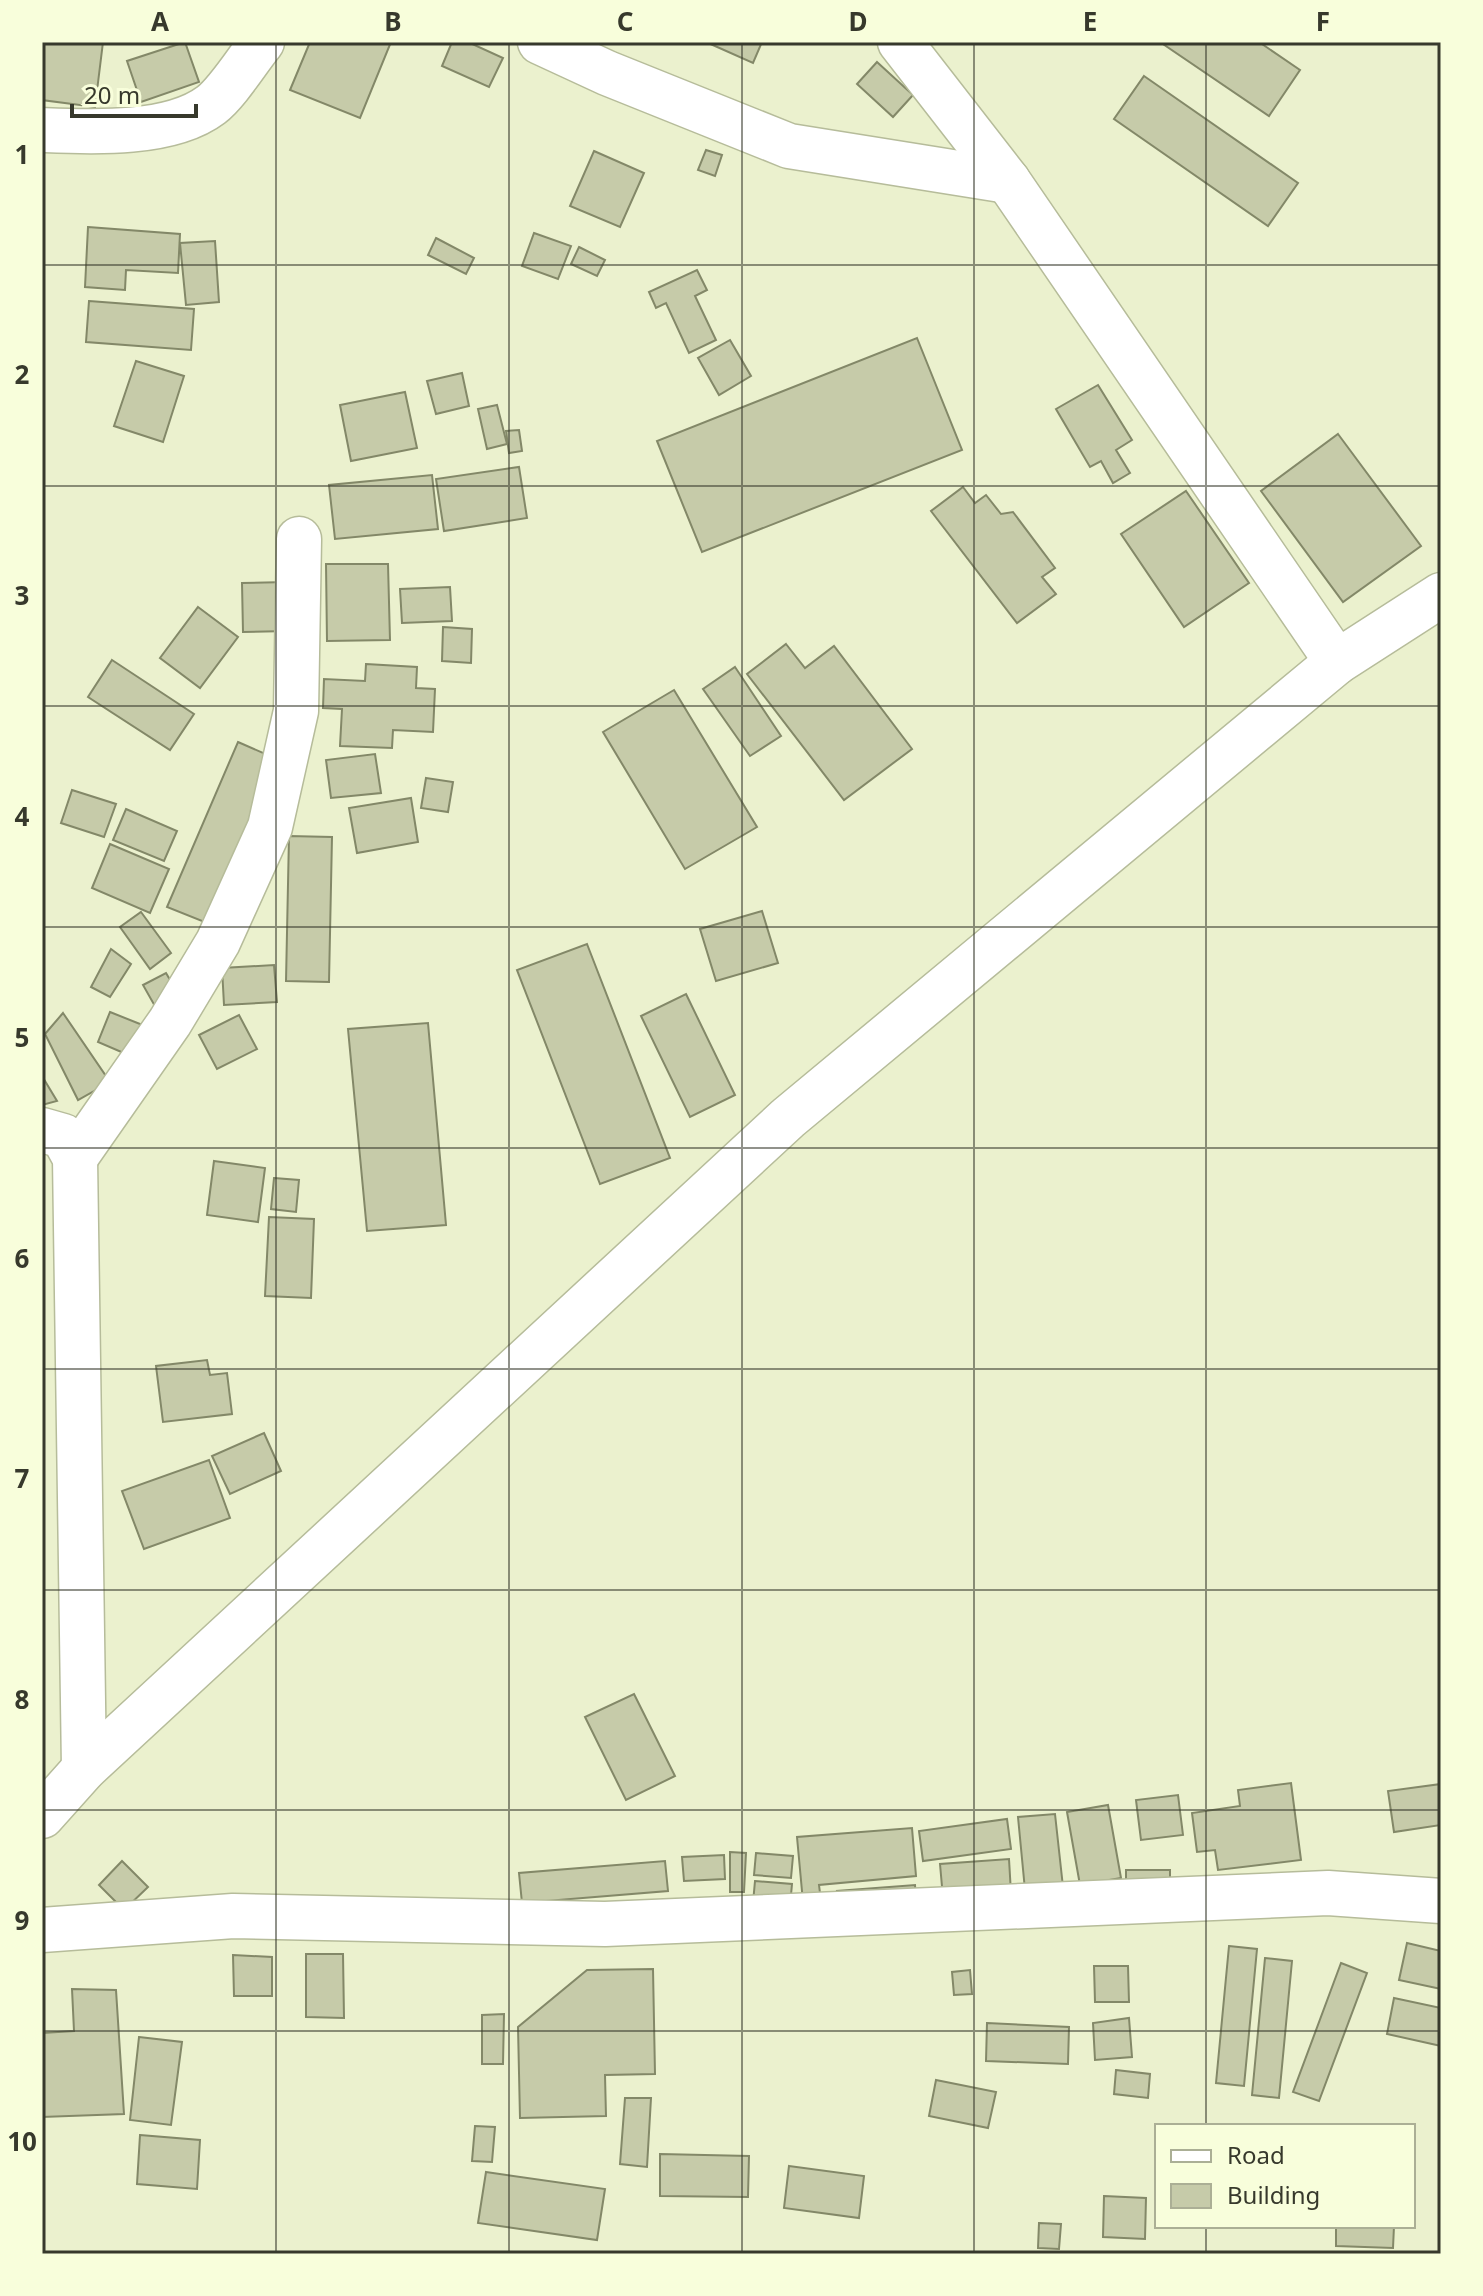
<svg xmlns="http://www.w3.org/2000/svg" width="1483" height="2296" font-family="'Noto Sans',sans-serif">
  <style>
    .building { fill: #c6cba9; stroke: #838868; stroke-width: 2 }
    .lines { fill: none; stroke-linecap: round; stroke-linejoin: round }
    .minor-casing { stroke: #b6bc9a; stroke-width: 47 }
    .minor { stroke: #fff; stroke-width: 44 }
    .grid { fill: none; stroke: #37392c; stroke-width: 2; stroke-opacity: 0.55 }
    .neatline { fill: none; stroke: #37392c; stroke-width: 3 }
    .grid-label { font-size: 26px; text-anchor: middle; font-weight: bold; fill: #37392c }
  </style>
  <rect width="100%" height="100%" fill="#ebf1ce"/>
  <!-- building -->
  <g class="building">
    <path d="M42,42H103L95,107L42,100Z"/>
    <path d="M185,42L199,82L141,102L127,61Z"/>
    <path d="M310,42H391L360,118L290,90Z"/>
    <path d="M452,42H468L503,58L489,87L442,66Z"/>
    <path d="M706,42H762L753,63Z"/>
    <path d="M1160,42H1259L1300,70L1269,116Z"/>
    <path d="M877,62L913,95L893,117L857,84Z"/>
    <path d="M1144,76L1298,183L1268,226L1114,119Z"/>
    <path d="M706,150L722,155L715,176L698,170Z"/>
    <path d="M594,151L644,173L620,227L570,206Z"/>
    <path d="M88,227L180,234L178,273L126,270L125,290L85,287Z"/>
    <path d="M534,233L571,246L558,279L522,266Z"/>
    <path d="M436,238L474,258L466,274L428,255Z"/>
    <path d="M215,241L219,302L186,305L180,243Z"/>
    <path d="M579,247L605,260L597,276L571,264Z"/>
    <path d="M697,270L707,290L695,296L716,340L689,353L666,303L656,308L649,292Z"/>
    <path d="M89,301L194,309L191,350L86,342Z"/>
    <path d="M917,338L962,450L702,552L657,441Z"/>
    <path d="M730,340L751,376L719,395L698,358Z"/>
    <path d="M136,361L184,376L163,442L114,426Z"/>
    <path d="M462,373L469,406L436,414L427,381Z"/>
    <path d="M1098,385L1132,440L1116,450L1130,473L1113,483L1101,461L1090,467L1056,409Z"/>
    <path d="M405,392L417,448L351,461L340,405Z"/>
    <path d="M497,405L507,444L487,449L478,409Z"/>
    <path d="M519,430L522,451L509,453L506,431Z"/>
    <path d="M1338,434L1421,546L1343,602L1261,491Z"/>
    <path d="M519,467L527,518L444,531L436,479Z"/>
    <path d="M432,475L438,529L335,539L329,485Z"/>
    <path d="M963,487L975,503L986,495L1001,514L1013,512L1055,568L1042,577L1056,594L1017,623L931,511Z"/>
    <path d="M1186,491L1249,583L1184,627L1121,534Z"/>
    <path d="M326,564H388L390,640L327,641Z"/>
    <path d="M287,582L288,631L243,632L242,583Z"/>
    <path d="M450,587L452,621L402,623L400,589Z"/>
    <path d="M198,607L238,637L200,688L160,658Z"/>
    <path d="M443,627L472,629L471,663L442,661Z"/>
    <path d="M786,644L805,668L834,646L912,749L844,800L747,674Z"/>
    <path d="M112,660L194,714L170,750L88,697Z"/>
    <path d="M366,664L417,667L416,688L435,689L433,732L393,730L392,748L340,746L342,709L323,708L324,679L365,681Z"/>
    <path d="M735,667L781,736L750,756L703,689Z"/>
    <path d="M674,690L757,827L685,869L603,732Z"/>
    <path d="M238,742L277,759L207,923L167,907Z"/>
    <path d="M375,754L381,793L331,798L326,760Z"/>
    <path d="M426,778L453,782L448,812L421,808Z"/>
    <path d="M72,790L116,804L104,837L61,823Z"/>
    <path d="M411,798L418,842L357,853L349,808Z"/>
    <path d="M126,809L177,831L164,861L113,840Z"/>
    <path d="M289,836L332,837L329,982L286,981Z"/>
    <path d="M110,844L169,869L150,913L92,888Z"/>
    <path d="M762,911L778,963L716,981L700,929Z"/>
    <path d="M141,912L171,953L150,969L120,927Z"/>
    <path d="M587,944L670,1158L600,1184L517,970Z"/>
    <path d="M111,949L131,964L110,997L91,987Z"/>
    <path d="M274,965L277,1002L224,1005L222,968Z"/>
    <path d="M166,973L173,985L156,1008L143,985Z"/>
    <path d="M686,994L735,1095L690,1117L641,1016Z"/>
    <path d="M110,1012L150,1028L126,1054L98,1042Z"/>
    <path d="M63,1013L110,1082L78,1100L45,1034Z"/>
    <path d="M239,1015L257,1049L217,1069L199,1035Z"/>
    <path d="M428,1023L446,1225L367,1231L348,1029Z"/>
    <path d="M42,1076L57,1101L42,1105Z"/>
    <path d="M214,1161L265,1168L258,1222L207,1215Z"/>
    <path d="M274,1178L299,1180L296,1212L271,1209Z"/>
    <path d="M269,1217L314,1219L311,1298L265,1296Z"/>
    <path d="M207,1360L210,1375L227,1373L232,1414L163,1422L156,1366Z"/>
    <path d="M264,1433L281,1471L230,1494L212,1456Z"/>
    <path d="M209,1460L230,1518L144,1549L122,1491Z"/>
    <path d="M634,1694L675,1776L626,1800L585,1717Z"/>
    <path d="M1291,1783L1301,1860L1218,1870L1215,1850L1197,1852L1192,1813L1240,1806L1238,1790Z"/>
    <path d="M1441,1784V1825L1394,1832L1388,1791Z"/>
    <path d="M1178,1795L1183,1835L1141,1840L1136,1800Z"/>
    <path d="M1108,1805L1121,1878L1080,1885L1067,1812Z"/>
    <path d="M1055,1814L1063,1887L1025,1890L1018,1817Z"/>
    <path d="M1007,1819L1011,1849L923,1861L919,1831Z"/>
    <path d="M912,1828L916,1876L819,1885L821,1901L803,1902L797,1837Z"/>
    <path d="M730,1852L746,1853L744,1892H730Z"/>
    <path d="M756,1853L793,1856L791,1878L754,1875Z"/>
    <path d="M724,1855L725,1879L684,1881L682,1857Z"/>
    <path d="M1009,1859L1011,1893L943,1898L940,1864Z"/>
    <path d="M122,1861L148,1887L124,1910L99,1885Z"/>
    <path d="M665,1861L668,1891L522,1903L519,1873Z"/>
    <rect x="1126" y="1870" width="44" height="17"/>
    <path d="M755,1881L792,1884L790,1906L753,1903Z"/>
    <path d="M915,1885L916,1900L839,1905L837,1891Z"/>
    <path d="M1407,1943L1441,1951V1989L1399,1980Z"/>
    <path d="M1229,1946L1257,1949L1244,2086L1216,2083Z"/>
    <path d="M306,1954H343L344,2018L306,2017Z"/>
    <path d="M233,1955L272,1957V1996H234Z"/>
    <path d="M1265,1958L1292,1961L1279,2098L1252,2095Z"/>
    <path d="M1341,1963L1367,1973L1319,2101L1293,2092Z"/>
    <path d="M1094,1966H1128L1129,2002H1095Z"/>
    <path d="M653,1969L655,2074L605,2075L606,2116L520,2118L518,2027L587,1970Z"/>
    <path d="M970,1970L972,1994L954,1995L952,1972Z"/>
    <path d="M72,1989L116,1990L124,2114L42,2117V2033L74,2031Z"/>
    <path d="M1394,1998L1441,2008V2046L1387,2034Z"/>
    <path d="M504,2014L503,2064H482V2015Z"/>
    <path d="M1129,2018L1132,2057L1095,2060L1093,2023Z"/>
    <path d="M987,2023L1069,2027L1068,2064L986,2061Z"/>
    <path d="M139,2037L182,2042L171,2125L130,2120Z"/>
    <path d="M1116,2070L1150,2074L1148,2098L1114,2094Z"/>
    <path d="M936,2080L996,2092L988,2128L929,2116Z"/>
    <path d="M625,2098H651L647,2167L620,2164Z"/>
    <path d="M475,2126L495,2127L492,2162L472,2161Z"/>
    <path d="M140,2135L200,2140L197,2189L137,2184Z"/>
    <path d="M660,2154L749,2156L748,2197L660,2196Z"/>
    <path d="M789,2166L864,2176L859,2218L784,2208Z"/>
    <path d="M486,2172L605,2189L597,2240L478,2223Z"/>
    <path d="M1104,2196L1146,2198L1145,2239L1103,2237Z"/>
    <path d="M1039,2223L1061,2224L1059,2249L1038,2248Z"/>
    <path d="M1336,2226H1394L1393,2248L1336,2246Z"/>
  </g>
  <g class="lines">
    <!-- minor casing -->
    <g class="minor-casing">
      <g id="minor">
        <path d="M540,42L607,73L789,146L1008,181"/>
        <path d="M900,42L1008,181L1337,662"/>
        <path d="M42,130C91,132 170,136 211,105C228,92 248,59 262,42"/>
        <path d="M42,1130L63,1136L75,1158L84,1769"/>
        <path d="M75,1158L170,1022L218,942L270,827L296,711L299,539"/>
        <path d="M42,1816L84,1769L788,1118L1337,662L1441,595"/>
        <path d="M42,1930L233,1916L605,1924L1328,1893L1441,1901"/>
      </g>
    </g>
    <!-- minor -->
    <use href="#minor" class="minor"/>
  </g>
  <!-- grid -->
  <path class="grid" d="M276,42V2254M509,42V2254M742,42V2254M974,42V2254M1206,42V2126M42,265H1441M42,486H1441M42,706H1441M42,927H1441M42,1148H1441M42,1369H1441M42,1590H1441M42,1810H1441M42,2031H1441M1206,2226V2254"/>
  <!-- border -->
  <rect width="1483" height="2296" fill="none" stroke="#f8fedb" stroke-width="88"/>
  <!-- legend -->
  <rect x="1155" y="2124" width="260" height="104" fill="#f8fedb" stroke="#abaf95" stroke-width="2"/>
  <rect x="1171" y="2150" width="40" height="12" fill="#ffffff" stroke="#abaf95" stroke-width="2"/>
  <text x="1227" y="2164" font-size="24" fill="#37392c">Road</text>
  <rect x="1171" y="2184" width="40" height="24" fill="#c6cba9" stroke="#abaf95" stroke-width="2"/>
  <text x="1227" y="2204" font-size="24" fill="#37392c">Building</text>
  <!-- scale -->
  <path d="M72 104v12h124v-12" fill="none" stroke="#37392c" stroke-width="4"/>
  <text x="84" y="104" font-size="24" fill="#37392c" stroke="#f8fedb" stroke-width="6" paint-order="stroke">20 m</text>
  <rect x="44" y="44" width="1395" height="2208" class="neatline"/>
  <g class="grid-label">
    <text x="160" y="31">A</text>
    <text x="393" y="31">B</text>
    <text x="625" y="31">C</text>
    <text x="858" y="31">D</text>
    <text x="1090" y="31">E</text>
    <text x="1323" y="31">F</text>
    <text x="22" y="164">1</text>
    <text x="22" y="384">2</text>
    <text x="22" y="605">3</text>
    <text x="22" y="826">4</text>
    <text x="22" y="1047">5</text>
    <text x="22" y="1268">6</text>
    <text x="22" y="1488">7</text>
    <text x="22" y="1709">8</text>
    <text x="22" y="1930">9</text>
    <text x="22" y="2151">10</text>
  </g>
</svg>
